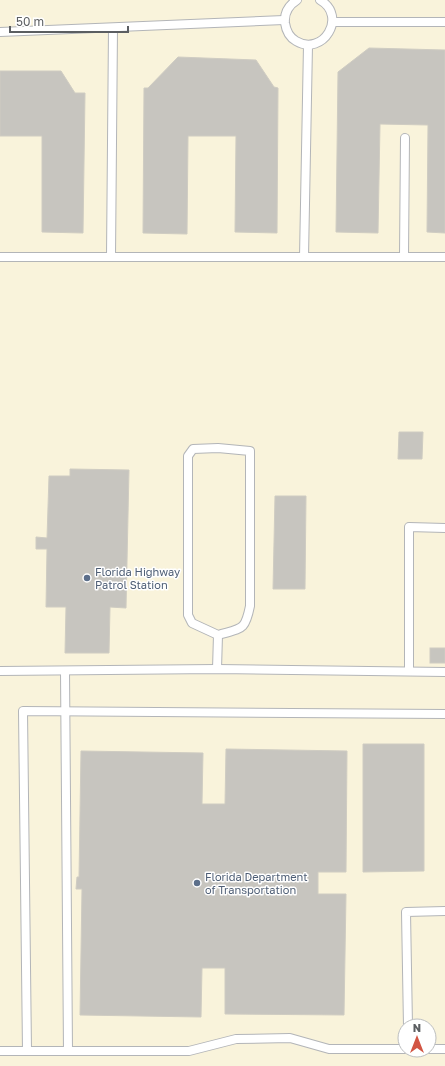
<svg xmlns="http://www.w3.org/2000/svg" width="445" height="1066" font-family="'Golos Text',sans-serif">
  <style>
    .commercial { fill: #f9f3db; fill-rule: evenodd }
    .building { fill: #c7c5bf; stroke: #cfccc2 }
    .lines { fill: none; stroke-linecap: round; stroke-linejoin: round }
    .service-casing { stroke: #b3b5b8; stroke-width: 10 }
    .service { stroke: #fff; stroke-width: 8 }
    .service-dot { fill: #5c6f8a; stroke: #fff; stroke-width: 1.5 }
    .labels { text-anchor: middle; stroke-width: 3; stroke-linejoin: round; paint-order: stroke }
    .service-label { font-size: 11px; fill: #4e5e75; stroke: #fff; text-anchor: start }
  </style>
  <rect width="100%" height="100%" fill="#eceae3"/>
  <!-- commercial -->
  <path class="commercial" d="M0,0H445V1066H0ZM405,1026H429V1050H405Z"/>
  <!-- building -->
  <g class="building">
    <path d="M369,48L445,50V233L427,232L428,125L380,124L378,233L336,232L338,72Z"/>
    <path d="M178,57L256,60L274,87L278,88L277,233L235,232L236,136H188L187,234L143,233L144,88H148Z"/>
    <path d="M0,71H61L75,93H85L83,233L42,232V136H0Z"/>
    <path d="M399,432H423L422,459H398Z"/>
    <path d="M70,469L129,470L126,608L110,607L109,653H65L66,607H46L47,549H36V537L47,538L49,476H70Z"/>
    <path d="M275,496H306L305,589H273Z"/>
    <rect x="430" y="648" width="15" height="15"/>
    <path d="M363,744H424V871L363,872Z"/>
    <path d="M226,749L347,751L346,872H318V894H346L344,1015L225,1014V968H202L201,1017L80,1015L82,889H76L77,877H79L81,751L203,753L202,804H225Z"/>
  </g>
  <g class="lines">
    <!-- service casing -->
    <g class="service-casing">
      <g id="service">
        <path d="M297,0C289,5 284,13 285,23C286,30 289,37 296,41C323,57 348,16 320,0"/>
        <path d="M333,22H445"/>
        <path d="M0,32L284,20"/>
        <path d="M0,257H445"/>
        <path d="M111,257L113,28"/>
        <path d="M304,257L308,45"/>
        <path d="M404,257L405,138"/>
        <path d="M218,448L250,451V606C245,631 242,628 218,635L192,623L188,615V456L193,449Z"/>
        <path d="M217,669L218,635"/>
        <path d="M0,671L217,669L445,672"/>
        <path d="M65,671L68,1051"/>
        <path d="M409,671V527L445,528"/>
        <path d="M408,1026L406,912L445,911"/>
        <path d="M429,1049H445"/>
        <path d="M0,1051H189L236,1039L290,1038L329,1049H405"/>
        <path d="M27,1051L23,711L445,714"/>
      </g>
    </g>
    <!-- service -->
    <use href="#service" class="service"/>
  </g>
  <!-- markers -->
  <g class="service-dot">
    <circle cx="87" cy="578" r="4"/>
    <circle cx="197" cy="883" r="4"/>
  </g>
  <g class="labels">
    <!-- service labels -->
    <g class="service-label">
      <text x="95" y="576">Florida Highway<tspan x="95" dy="13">Patrol Station</tspan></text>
      <text x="205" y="881">Florida Department<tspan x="205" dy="13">of Transportation</tspan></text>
    </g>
  </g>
  <!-- north arrow -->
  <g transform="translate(417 1038)"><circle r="19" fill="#ffffff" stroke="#bdbfc0"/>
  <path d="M0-3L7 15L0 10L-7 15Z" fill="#d25543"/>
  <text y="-6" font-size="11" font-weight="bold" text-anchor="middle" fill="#5b5e61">N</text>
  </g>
  <!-- scale -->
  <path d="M10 26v6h118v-6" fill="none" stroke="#5b5e61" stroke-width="2"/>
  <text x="16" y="26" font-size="12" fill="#5b5e61" stroke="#ffffff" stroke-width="3" paint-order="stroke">50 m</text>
</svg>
